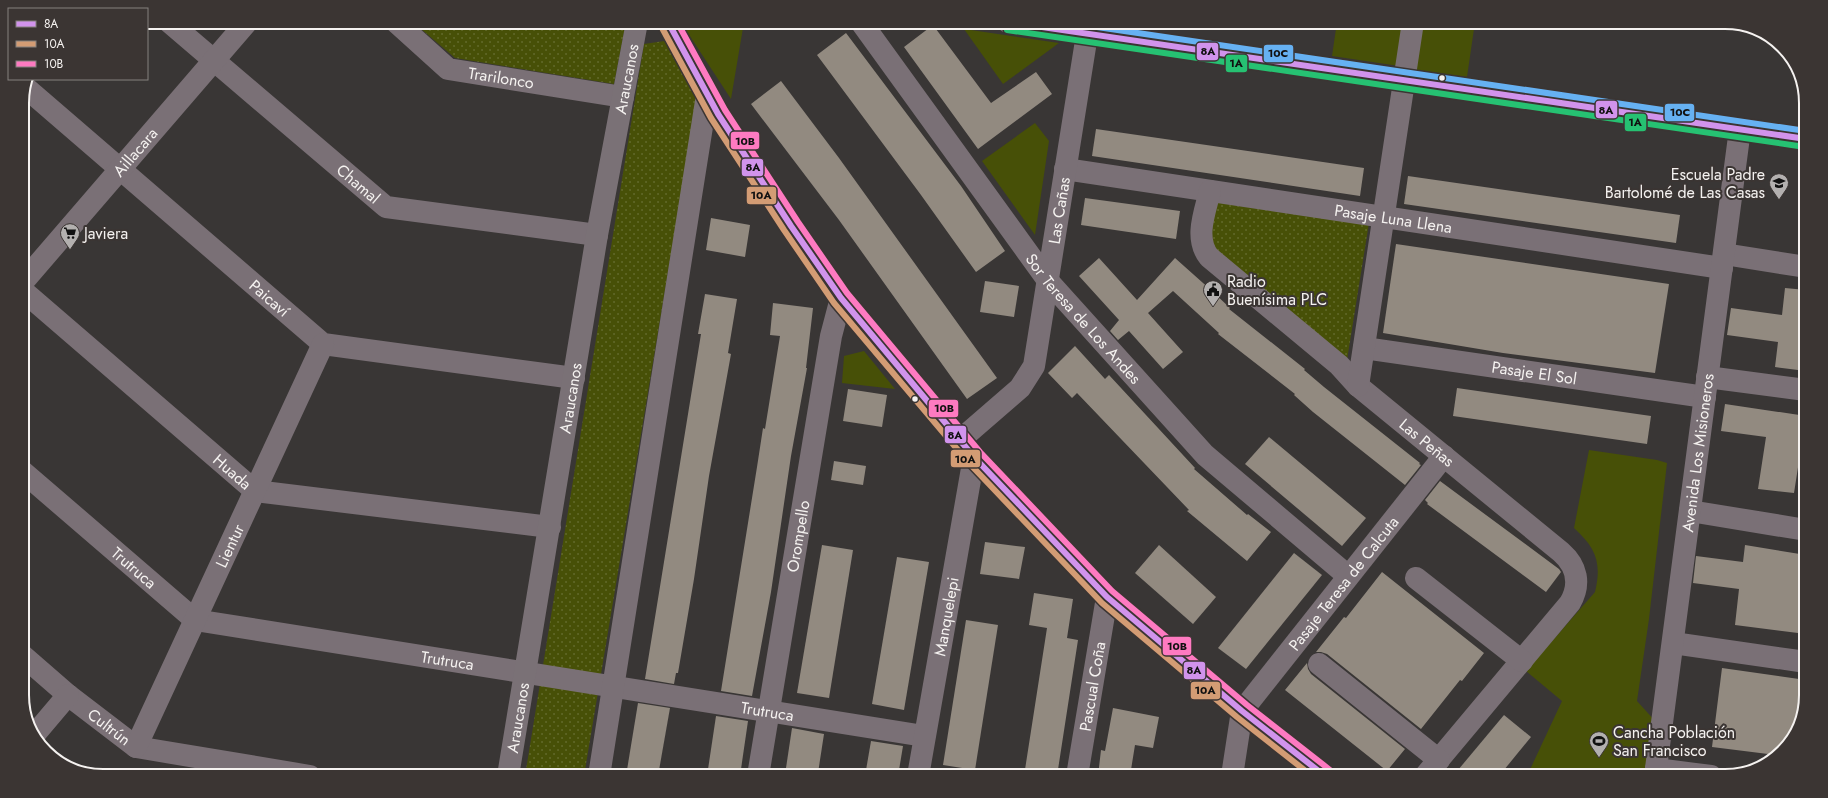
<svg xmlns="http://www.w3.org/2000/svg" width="1828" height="798" font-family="Jost,sans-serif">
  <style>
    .grass { fill: #475007 }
    .park { fill: url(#park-dots) }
    .building { fill: #928a80 }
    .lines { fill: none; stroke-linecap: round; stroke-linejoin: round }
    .minor { stroke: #7a7076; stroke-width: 22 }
    .major { stroke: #7a7176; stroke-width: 22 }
    .bus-1-casing { stroke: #3b3533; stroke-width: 9 }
    .bus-2-casing { stroke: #3b3533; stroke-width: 9 }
    .bus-3-casing { stroke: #3b3533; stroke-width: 9 }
    .bus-4-casing { stroke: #3b3533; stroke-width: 9 }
    .bus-5-casing { stroke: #3b3533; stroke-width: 9 }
    .bus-1 { stroke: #d193ec; stroke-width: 6 }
    .bus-2 { stroke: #d39c74; stroke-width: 6 }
    .bus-3 { stroke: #fe7ac1; stroke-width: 6 }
    .bus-4 { stroke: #26c172; stroke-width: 6 }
    .bus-5 { stroke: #66b1f2; stroke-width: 6 }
    .bus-dot { fill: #f5f2f0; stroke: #3b3533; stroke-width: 1.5 }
    .labels { text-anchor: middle; stroke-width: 4; stroke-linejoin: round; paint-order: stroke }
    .street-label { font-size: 16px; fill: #f5f2f0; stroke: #3b3533 }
    .poi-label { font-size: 16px; fill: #f5f2f0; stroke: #3b3533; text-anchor: start }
    .rim { fill: none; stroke: #f5f2f0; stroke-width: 2 }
    .line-badge { stroke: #3b3533; stroke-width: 1.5 }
    .pale-badge-label { font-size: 11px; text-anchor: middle; font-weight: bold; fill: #111 }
  </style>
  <defs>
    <pattern id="park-dots" width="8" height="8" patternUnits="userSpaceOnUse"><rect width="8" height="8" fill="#475007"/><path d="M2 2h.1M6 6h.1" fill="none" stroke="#626a2b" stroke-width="1.8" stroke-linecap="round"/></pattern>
  </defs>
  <rect width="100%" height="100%" fill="#393635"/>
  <!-- grass -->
  <g class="grass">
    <path d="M681,22H744L731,99L682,24Z"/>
    <path d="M1337,22H1405L1399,66L1332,56Z"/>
    <path d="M1417,22H1475L1467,77L1410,69Z"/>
    <path d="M964,29L1059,43L1003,84Z"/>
    <path d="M1035,123L1049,141L1035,235L982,161Z"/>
    <path d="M864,351L895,389L842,383L844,356Z"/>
    <path d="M1589,450L1657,460L1667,463L1649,619L1637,701L1656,722L1647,776H1527L1562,701L1526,671L1595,592C1602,563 1596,548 1574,528Z"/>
  </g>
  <!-- park -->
  <g class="park">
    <path d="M413,22H626L614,84L455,58Z"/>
    <path d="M671,40L699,86L584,776H525L644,44Z"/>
    <path d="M1216,200L1369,223L1347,360L1209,246Z"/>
  </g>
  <!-- building -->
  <g class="building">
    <path d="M933,25L991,103L1036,72L1052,94L978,149L904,47Z"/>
    <path d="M846,33L961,186L1005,251L976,272L921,195L817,55Z"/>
    <path d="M781,81L839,158L997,378L967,399L839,220L751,104Z"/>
    <path d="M1096,129L1364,168L1360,196L1092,156Z"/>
    <path d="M1408,176L1680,215L1676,243L1404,204Z"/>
    <path d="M1085,198L1180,211L1176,239L1081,225Z"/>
    <path d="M711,218L750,225L745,257L706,250Z"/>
    <path d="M1396,244L1669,284L1655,373L1503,353L1383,333Z"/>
    <path d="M1099,258L1137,300L1175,258L1212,291L1230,308L1229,309L1305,369L1304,370L1324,387L1420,463L1419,464L1421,465L1405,485L1313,412L1294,395L1295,394L1218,334L1219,333L1173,291L1148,313L1183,352L1163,369L1129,331L1118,340L1110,331L1119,320L1079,276Z"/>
    <path d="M985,281L1019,286L1014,317L980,312Z"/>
    <path d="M1785,288L1806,290V371L1775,367L1778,342L1727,335L1731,308L1782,315Z"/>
    <path d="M705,294L737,299L728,353L731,354L709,476L694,579L678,673H676L674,684L645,679L701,334H698Z"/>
    <path d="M773,303L813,308L806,368H807L791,456L771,592L752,696L721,691L757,467L763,428L765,429L780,336L770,335Z"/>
    <path d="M1075,346L1105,379L1109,375L1195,468L1194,469L1247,515L1248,514L1271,532L1247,561L1187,511L1189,510L1077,393L1072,398L1048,373Z"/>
    <path d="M1457,388L1651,416L1647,444L1453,416Z"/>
    <path d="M848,389L887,395L882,427L843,421Z"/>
    <path d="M1725,404L1806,416L1794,493L1758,489L1766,437L1721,431Z"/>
    <path d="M1269,437L1366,518L1342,546L1245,464Z"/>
    <path d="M834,461L866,466L863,485L831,480Z"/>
    <path d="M1440,481L1559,569L1561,572L1546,592L1427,504L1428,503L1425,500Z"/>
    <path d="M985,542L1025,547L1019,579L980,574Z"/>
    <path d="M822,545L853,550L829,698L797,693Z"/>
    <path d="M1159,545L1216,597L1193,624L1135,573Z"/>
    <path d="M1745,545L1806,555V634L1735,625L1739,589L1693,583L1696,556L1743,562Z"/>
    <path d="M1294,553L1322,575L1246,669L1218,648Z"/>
    <path d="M897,557L929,562L904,710L872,704Z"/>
    <path d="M1382,572L1484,653L1462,681L1460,680L1421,729L1327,654L1321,652H1316L1344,617L1346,618Z"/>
    <path d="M1034,593L1073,599L1067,638L1078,640L1057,776H1024L1047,628L1029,625Z"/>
    <path d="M966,620L998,625L975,770L943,765Z"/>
    <path d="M1307,663L1308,669L1311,674L1405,749L1387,771L1285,690Z"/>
    <path d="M1722,668L1806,680V695L1800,726L1776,755L1712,747Z"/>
    <path d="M638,703L670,708L658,776H626Z"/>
    <path d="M1113,708L1159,717L1153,748L1135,745L1130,776H1098L1101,750L1105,751Z"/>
    <path d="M1504,715L1531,737L1499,776H1453Z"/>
    <path d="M716,716L748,721L740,776H707Z"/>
    <path d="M792,728L824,734L818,773L786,768Z"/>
    <path d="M871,741L903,746L898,776H865Z"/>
  </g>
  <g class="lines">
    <!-- minor -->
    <g class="minor">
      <path id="s1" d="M169,22L386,207L597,235"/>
      <path id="s2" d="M396,22L448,69L623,97"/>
      <path d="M668,22L718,114L791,226L841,298L974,457L1107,597L1242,711L1325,776"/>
      <path id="s3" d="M861,22L1049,282L1205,455L1348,576"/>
      <path id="s4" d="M25,87L323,344L574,378"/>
      <path id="s5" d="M1065,169L1722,268"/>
      <path id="s6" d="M1210,191C1205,212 1194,238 1209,257L1339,365L1358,386L1561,552C1577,566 1581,584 1570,603L1425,776"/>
      <path d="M1724,254L1806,267"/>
      <path id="s7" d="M22,283L247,22"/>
      <path id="s8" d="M22,290L255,491L550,527"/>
      <path id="s9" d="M1364,348L1705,397"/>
      <path d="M1707,377L1806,390"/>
      <path d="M1358,386L1413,22"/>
      <path id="s10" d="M960,440L1020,388L1034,366L1089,22"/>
      <path id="s11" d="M22,471L195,620L924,736"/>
      <path d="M1690,511L1806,530"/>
      <path d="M1416,578L1522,661"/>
      <path d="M1673,643L1806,662"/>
      <path id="s12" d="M22,655L68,695L136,747L310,776"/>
      <path d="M1319,664L1439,760"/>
      <path id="s13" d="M1242,711L1444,456"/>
      <path d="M35,734L68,695"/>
      <path id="s14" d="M136,747L323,344"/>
      <path d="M1656,769L1711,776"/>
      <path d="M599,776L707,95"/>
      <path id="s15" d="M758,776L831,336L841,298"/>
      <path id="s16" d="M918,776L974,457"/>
      <path id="s17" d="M1077,776L1107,597"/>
      <path d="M1232,776L1242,711"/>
      <path id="s18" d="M1655,776L1740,129"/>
    </g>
    <!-- major -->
    <g class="major">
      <path d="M1008,22L1806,139"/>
      <path id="s19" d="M508,776L597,235L637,22"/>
    </g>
    <!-- bus-1 casing -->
    <g class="bus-1-casing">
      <g id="bus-1">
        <path d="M668,22L718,114L791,226L841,298L974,457L1107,597L1242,711L1325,776"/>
        <path d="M1008,22L1806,139"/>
      </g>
    </g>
    <!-- bus-2 casing -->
    <g class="bus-2-casing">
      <path id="bus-2" d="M661,26L711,118L784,230L834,303L968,462L1102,603L1237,717L1312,776"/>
    </g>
    <!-- bus-3 casing -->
    <g class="bus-3-casing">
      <path id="bus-3" d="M677,22L725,110L798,222L847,293L980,452L1112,591L1247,705L1330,770"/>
    </g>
    <!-- bus-4 casing -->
    <g class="bus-4-casing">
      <path id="bus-4" d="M1007,30L1805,147"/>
    </g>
    <!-- bus-5 casing -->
    <g class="bus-5-casing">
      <path id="bus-5" d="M1063,22L1806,131"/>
    </g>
    <!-- bus-1 -->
    <use href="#bus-1" class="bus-1"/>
    <!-- bus-2 -->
    <use href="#bus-2" class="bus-2"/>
    <!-- bus-3 -->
    <use href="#bus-3" class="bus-3"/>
    <!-- bus-4 -->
    <use href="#bus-4" class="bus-4"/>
    <!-- bus-5 -->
    <use href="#bus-5" class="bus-5"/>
  </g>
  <!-- icons -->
  <defs>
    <g id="school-pin" transform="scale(1)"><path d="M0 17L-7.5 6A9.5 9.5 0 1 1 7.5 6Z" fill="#b3b0af" stroke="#3b3533"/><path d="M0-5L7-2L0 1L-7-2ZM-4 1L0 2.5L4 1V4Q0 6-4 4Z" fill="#111"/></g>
    <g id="supermarket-pin" transform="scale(1)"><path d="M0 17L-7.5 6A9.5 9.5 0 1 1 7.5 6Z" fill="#b3b0af" stroke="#3b3533"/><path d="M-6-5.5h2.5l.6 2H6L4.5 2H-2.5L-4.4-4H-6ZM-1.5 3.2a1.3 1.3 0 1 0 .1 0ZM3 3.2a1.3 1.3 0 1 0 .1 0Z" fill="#111"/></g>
    <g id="civic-pin" transform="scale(1)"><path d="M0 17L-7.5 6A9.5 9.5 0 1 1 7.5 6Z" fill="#b3b0af" stroke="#3b3533"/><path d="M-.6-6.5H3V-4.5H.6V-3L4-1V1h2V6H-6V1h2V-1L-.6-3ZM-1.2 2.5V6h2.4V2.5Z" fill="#111"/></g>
    <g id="stadium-pin" transform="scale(1)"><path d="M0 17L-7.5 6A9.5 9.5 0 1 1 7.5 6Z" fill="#b3b0af" stroke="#3b3533"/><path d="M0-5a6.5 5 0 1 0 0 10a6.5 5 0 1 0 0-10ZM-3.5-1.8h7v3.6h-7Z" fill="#111"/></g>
  </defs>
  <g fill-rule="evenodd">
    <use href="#school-pin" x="1779" y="183"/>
    <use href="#supermarket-pin" x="70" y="233"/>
    <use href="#civic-pin" x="1213" y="290"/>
    <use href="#stadium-pin" x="1599" y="741"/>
  </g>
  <!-- markers -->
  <g class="bus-dot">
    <circle cx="1442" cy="78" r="3.5"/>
    <circle cx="915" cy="399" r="3.5"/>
  </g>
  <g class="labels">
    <!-- street labels -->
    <g class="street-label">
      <text dy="6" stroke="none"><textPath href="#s2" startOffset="124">Trarilonco</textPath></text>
      <text dy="6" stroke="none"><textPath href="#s19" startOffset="707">Araucanos</textPath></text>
      <text dy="6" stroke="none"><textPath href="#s7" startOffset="173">Aillacara</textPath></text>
      <text dy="6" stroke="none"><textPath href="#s1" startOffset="249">Chamal</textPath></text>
      <text dy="6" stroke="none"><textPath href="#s10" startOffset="263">Las Cañas</textPath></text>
      <text dy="6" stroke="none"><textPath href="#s5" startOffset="332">Pasaje Luna Llena</textPath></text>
      <text dy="6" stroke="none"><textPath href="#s4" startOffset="323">Paicaví</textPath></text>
      <text dy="6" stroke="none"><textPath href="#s3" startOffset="371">Sor Teresa de Los Andes</textPath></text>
      <text dy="6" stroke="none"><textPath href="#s9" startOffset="172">Pasaje El Sol</textPath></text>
      <text dy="6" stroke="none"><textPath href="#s19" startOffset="383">Araucanos</textPath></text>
      <text dy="6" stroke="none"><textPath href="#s6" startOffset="355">Las Peñas</textPath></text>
      <text dy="6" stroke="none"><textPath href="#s18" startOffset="326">Avenida Los Misioneros</textPath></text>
      <text dy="6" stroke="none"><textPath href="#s8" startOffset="278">Huada</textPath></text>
      <text dy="6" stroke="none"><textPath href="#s15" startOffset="243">Orompello</textPath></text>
      <text dy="6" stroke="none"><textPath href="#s14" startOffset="222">Lientur</textPath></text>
      <text dy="6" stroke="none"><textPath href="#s11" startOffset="148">Trutruca</textPath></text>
      <text dy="6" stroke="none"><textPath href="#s13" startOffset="163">Pasaje Teresa de Calcuta</textPath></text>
      <text dy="6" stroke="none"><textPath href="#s16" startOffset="162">Manquelepi</textPath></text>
      <text dy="6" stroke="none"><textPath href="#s11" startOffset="484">Trutruca</textPath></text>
      <text dy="6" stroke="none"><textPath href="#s17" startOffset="91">Pascual Coña</textPath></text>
      <text dy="6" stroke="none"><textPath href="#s11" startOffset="808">Trutruca</textPath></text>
      <text dy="6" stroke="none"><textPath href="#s19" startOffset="59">Araucanos</textPath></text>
      <text dy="6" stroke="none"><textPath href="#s12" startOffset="113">Cultrún</textPath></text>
    </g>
    <!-- poi labels -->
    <g class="poi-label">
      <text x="1765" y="180" text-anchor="end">Escuela Padre<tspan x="1765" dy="18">Bartolomé de Las Casas</tspan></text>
      <text x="84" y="239">Javiera</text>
      <text x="1227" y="287">Radio<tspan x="1227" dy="18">Buenísima PLC</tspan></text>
      <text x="1613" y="738">Cancha Población<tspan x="1613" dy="18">San Francisco</tspan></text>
    </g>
  </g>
  <!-- crop -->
  <path d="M0 0H1828V798H0ZM103 29H1725A74 74 0 0 1 1799 103V695A74 74 0 0 1 1725 769H103A74 74 0 0 1 29 695V103A74 74 0 0 1 103 29Z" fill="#3b3533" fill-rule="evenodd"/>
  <path class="rim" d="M103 29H1725A74 74 0 0 1 1799 103V695A74 74 0 0 1 1725 769H103A74 74 0 0 1 29 695V103A74 74 0 0 1 103 29Z"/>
  <g class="line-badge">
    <rect x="1196" y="42" width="23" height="19" rx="4" fill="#d193ec"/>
    <rect x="1263" y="44" width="31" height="19" rx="4" fill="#66b1f2"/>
    <rect x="1225" y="54" width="23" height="19" rx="4" fill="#26c172"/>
    <rect x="1595" y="100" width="23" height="19" rx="4" fill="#d193ec"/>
    <rect x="1664" y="103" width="31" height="19" rx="4" fill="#66b1f2"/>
    <rect x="1624" y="113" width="23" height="19" rx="4" fill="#26c172"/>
    <rect x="730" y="131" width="30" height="19" rx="4" fill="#fe7ac1"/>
    <rect x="741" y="158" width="23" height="19" rx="4" fill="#d193ec"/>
    <rect x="746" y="186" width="31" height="19" rx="4" fill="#d39c74"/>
    <rect x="928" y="399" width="31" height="19" rx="4" fill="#fe7ac1"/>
    <rect x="944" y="425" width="23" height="19" rx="4" fill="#d193ec"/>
    <rect x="950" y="449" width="31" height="19" rx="4" fill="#d39c74"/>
    <rect x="1162" y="636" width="30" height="20" rx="4" fill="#fe7ac1"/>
    <rect x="1183" y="661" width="23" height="19" rx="4" fill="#d193ec"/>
    <rect x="1190" y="681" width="31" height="19" rx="4" fill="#d39c74"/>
  </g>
  <g class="pale-badge-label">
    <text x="1208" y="55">8A</text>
    <text x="1278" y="57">10C</text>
    <text x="1236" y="67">1A</text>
    <text x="1606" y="114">8A</text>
    <text x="1680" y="116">10C</text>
    <text x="1635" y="126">1A</text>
    <text x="745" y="145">10B</text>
    <text x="753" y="171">8A</text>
    <text x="761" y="199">10A</text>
    <text x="944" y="412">10B</text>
    <text x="955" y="439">8A</text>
    <text x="965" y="463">10A</text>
    <text x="1177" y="650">10B</text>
    <text x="1194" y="674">8A</text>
    <text x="1205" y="694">10A</text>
  </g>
  <!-- legend -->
  <rect x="8" y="8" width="140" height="72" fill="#3b3533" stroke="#85817f"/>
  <rect x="16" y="21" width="20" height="6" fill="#d193ec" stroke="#85817f"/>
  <text x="44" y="28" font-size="12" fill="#f5f2f0">8A</text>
  <rect x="16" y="41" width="20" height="6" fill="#d39c74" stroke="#85817f"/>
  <text x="44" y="48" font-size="12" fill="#f5f2f0">10A</text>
  <rect x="16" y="61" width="20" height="6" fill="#fe7ac1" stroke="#85817f"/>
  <text x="44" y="68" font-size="12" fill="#f5f2f0">10B</text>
</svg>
